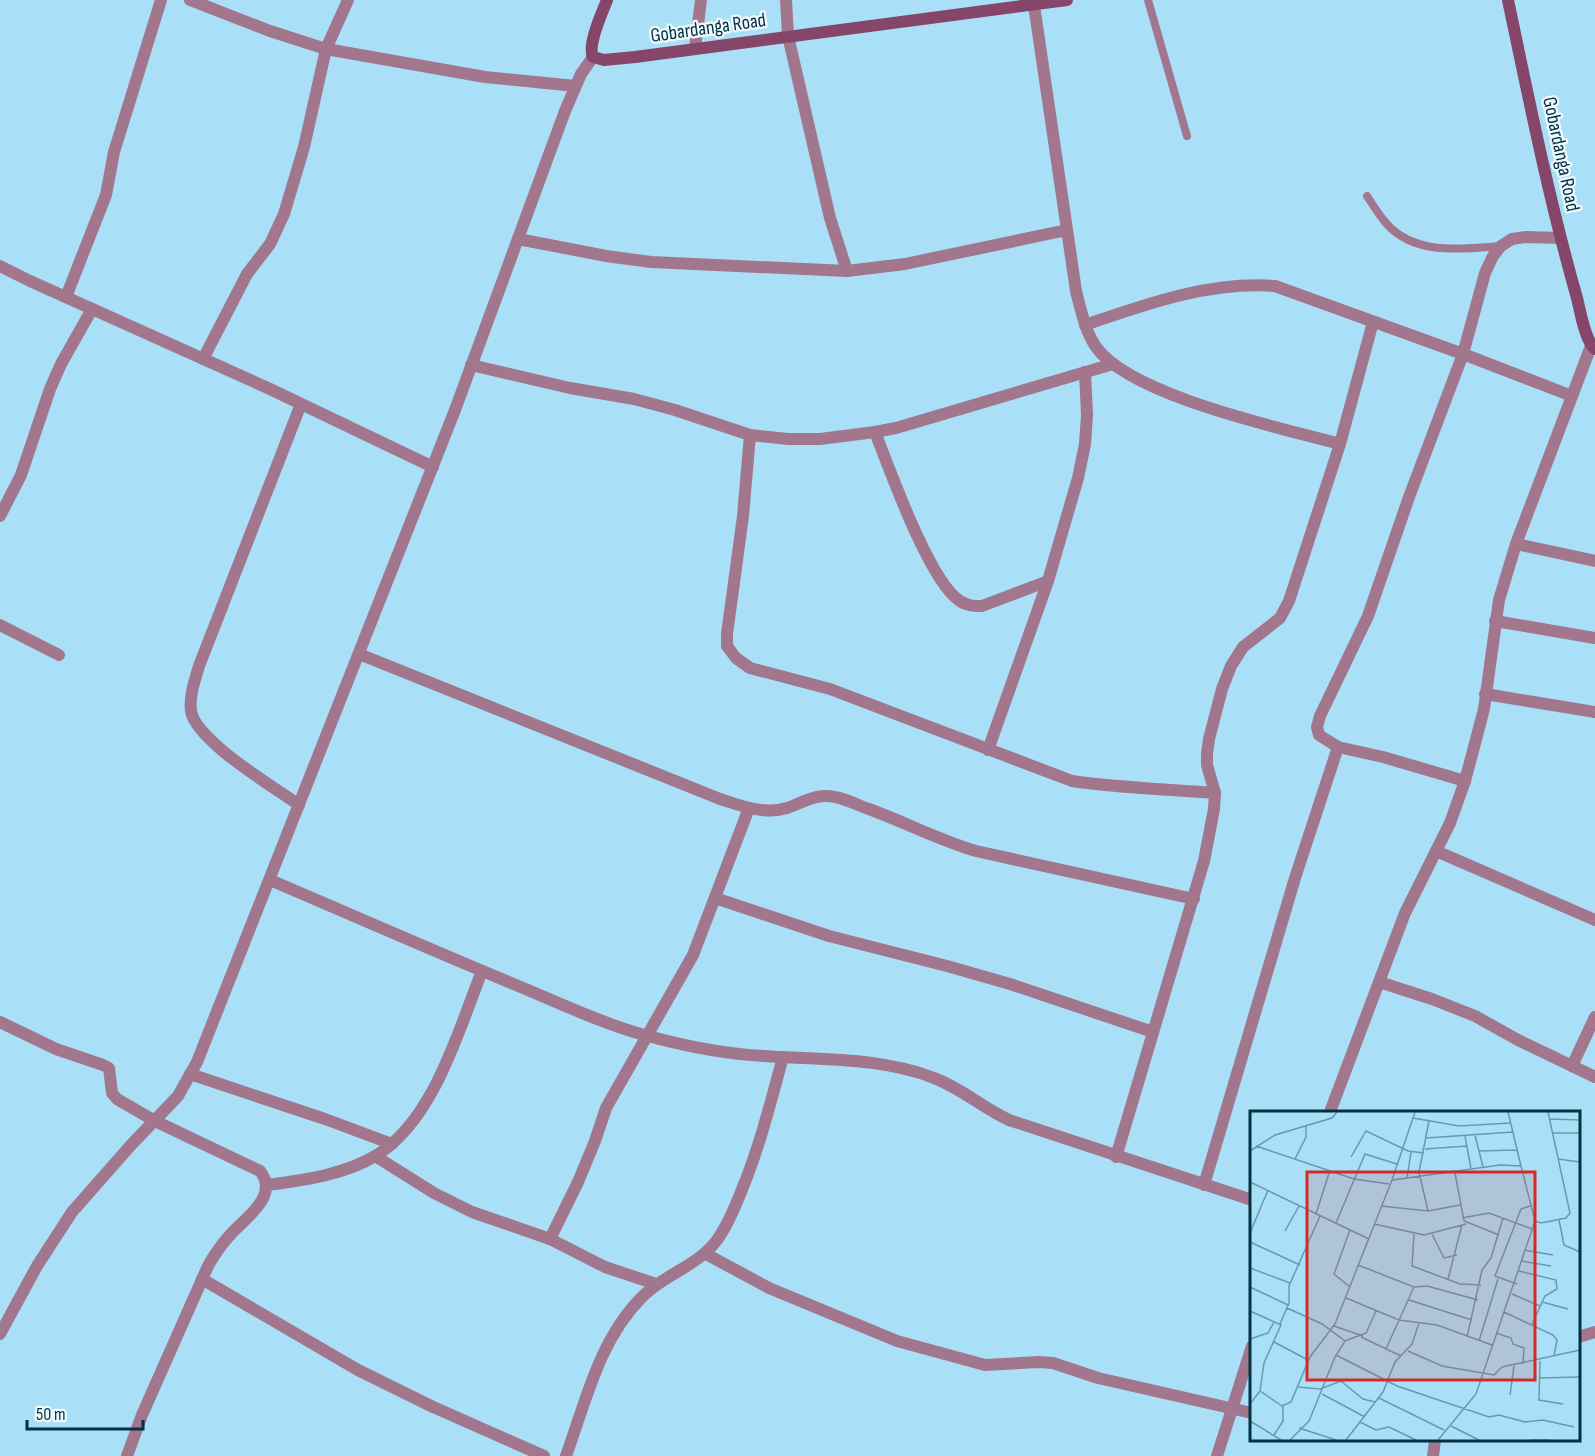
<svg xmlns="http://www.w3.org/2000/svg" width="1595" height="1456" font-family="'Sofia Sans Condensed',sans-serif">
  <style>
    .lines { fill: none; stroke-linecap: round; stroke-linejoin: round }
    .service { stroke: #a2768d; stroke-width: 8 }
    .minor { stroke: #a2768d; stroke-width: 12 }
    .secondary { stroke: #85466a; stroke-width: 12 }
    .labels { text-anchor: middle; stroke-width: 4.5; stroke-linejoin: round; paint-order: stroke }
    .street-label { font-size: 20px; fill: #033140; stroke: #f0f9fd }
    .inset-road { fill: none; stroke: #679aae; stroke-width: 1.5 }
    .view { fill: #d62828; fill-opacity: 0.15; stroke: #d62828; stroke-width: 3 }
    .inset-edge { fill: none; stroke: #033140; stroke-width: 3 }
  </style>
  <rect width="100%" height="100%" fill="#a9e0f8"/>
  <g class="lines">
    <!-- service -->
    <g class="service">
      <path d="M1148,0L1187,136"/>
      <path d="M1367,196C1373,205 1379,215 1386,223C1414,256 1463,249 1501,246"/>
    </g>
    <!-- minor -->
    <g class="minor">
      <path d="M190,0L270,31L326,49L485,77L575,86"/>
      <path d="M786,0L788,36L830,218L847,271"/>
      <path d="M1034,5L1076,291C1081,310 1085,331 1096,347C1131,396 1281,428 1340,444"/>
      <path d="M695,48L701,0"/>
      <path d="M518,239L606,256L651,262L847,271L905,264L1067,230"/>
      <path d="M0,266L30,281L270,389L433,467"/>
      <path d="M66,297L106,195L114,152L161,0"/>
      <path d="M1085,325C1146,304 1210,281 1275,286L1463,354L1572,396"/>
      <path d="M203,359L247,274L270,244L284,214L304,147L326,49L348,0"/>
      <path d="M471,365L570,388L634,399L675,410L750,435L788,439H820L875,432L896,428L1113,364"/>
      <path d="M875,432C889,468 930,583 960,601C967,606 974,606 982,606L1048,581"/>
      <path d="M750,435L743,516L727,634V646L736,658L750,668L830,689L1072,781C1119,788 1167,789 1215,793"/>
      <path d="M0,516L21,475L50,389L61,364L92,309"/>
      <path d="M1516,544L1595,561"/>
      <path d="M1495,621L1595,638"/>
      <path d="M0,625L59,655"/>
      <path d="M359,654L720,799C742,806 764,815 787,808C804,802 817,793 835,797C846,799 856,804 866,808C903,821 938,840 976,851L1194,899"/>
      <path d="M1485,694L1595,712"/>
      <path d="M988,750L1048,581L1078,478L1085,444L1087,415L1085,372"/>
      <path d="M1465,781L1383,757L1338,747L1319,735L1317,727L1320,716L1368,616L1409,497L1463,354L1485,273L1493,256L1501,246L1512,239L1526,237L1560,238"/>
      <path d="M299,805C274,787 196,741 191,711C189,696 195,680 199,666L301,404"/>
      <path d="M1436,851L1595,920"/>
      <path d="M270,880C352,915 434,951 516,985C559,1003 603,1024 648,1036C685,1046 724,1054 764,1056C819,1060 881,1057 934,1078C961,1088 983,1108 1009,1120L1252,1200"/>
      <path d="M715,898L829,936L947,966L1010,984L1153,1032"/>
      <path d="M1379,982L1432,999L1475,1016L1518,1040L1595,1077"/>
      <path d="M0,1022L56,1049L103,1065L109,1068L112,1093L117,1099L155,1121L260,1171C280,1196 245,1218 230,1235C221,1245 214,1255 208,1266L142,1415L127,1456"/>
      <path d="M1572,1066L1595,1017"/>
      <path d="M190,1074L325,1119L392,1144"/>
      <path d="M1330,1112L1405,913L1450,823L1465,781L1484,709L1499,600L1516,544L1591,346"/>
      <path d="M375,1156L434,1193L472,1212L550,1239L605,1267L656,1284"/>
      <path d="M1116,1157L1204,861L1214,809L1215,793L1207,765V754L1209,739L1222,689L1231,666L1243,647L1280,618L1289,601L1340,444L1373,322"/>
      <path d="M267,1185C304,1180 344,1175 377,1155C434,1119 458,1032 482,971"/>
      <path d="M1204,1185L1295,878L1338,747"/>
      <path d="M550,1239L578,1182L595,1141L606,1108L693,955L749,808"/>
      <path d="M706,1254L769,1288L897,1341L985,1365L1039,1362L1053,1363L1098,1378L1252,1413"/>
      <path d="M202,1279L358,1370L431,1406L544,1456"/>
      <path d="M0,1334L37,1266L72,1212L131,1145L178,1096L197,1062L455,410L565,111L581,74L593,57"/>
      <path d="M1578,1337L1595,1332"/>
      <path d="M566,1456C586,1401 599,1340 642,1297C664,1274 697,1267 717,1240C728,1225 736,1205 743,1187C760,1145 771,1101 783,1057"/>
      <path d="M1217,1456L1252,1346"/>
      <path d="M1433,1456L1435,1440"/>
    </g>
    <!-- secondary -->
    <g class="secondary">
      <path d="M607,0C602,13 587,45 593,57L604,60L635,57L1067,0"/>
      <path d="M1508,0C1529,100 1549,200 1577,298C1580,310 1585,341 1595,349"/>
    </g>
  </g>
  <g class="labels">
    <!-- street labels -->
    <g class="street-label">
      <text transform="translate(708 27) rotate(-8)" y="7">Gobardanga Road</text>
      <text transform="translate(1562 154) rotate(78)" y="7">Gobardanga Road</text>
    </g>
  </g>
  <!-- overview -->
  <g transform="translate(1250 1111)">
    <rect width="330" height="330" fill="#a9e0f8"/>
    <path class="inset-road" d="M165,1L142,69L250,54L271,55L285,110L291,112L316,107L320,102L298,1M258,1L271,55M163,7L209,15L261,12M300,8L330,9M302,22H330M225,24L233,56M215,25L221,58M176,27L263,21M6,35L104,68L139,73M175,38L217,35M0,40L25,24L82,7L87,1M229,40L267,39M101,46L116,20L158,40L174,42M45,48L56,26V15M308,48L330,51M205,62L214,110L249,124M157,67L161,41M0,71L119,128M131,95L178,100L210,94M178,100L169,61L179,10M66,103L80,59M212,107L239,102L282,118M309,109L314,134L330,141M86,112L115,43L147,53M124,113L174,124L216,113M35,120L49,95M0,122L18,79M164,123L162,155L210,173L231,174M182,123L194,147L207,144M0,131L50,154M274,139L303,144M271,150L301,155M108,154L164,176L177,175L228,189M0,157L40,172M269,160L306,169L307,178L295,185L282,213M198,168L212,114M267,173L245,165L271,98L280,95M0,176L38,194M100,176L84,163L100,119M262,183L290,195M96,187L149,209L187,214L242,234M159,189L222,209M292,191L318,198M37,197L72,213L95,230L85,246L59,310L40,329M0,200L31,214L14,252L10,280M254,201L303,224L307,229L304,245M30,213L39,192V175L70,105M84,215L113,225M246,222L261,227L263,233L274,237L273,253M111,226L151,245M217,226L232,159L241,147L253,107M0,228L18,222L24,211M95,230L116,222L126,200M229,230L248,168M24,231L58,249M136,238L164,176M158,240L192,255L244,264L252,256L330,239M86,244L147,275L239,306L249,304L275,311L293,309L324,316M290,250L289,289L313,293M289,267L330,266M48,276L70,278L91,270L113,288L125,291M72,283L115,306M260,284L264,255M129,287L194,319M0,293L10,280L32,295L41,291L60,246L85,213L142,69M0,310L31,329M110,311L126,319L139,316L166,329M201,315L229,329M49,317L86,329M24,324L33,310V295M96,329L133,281L145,251L162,233L169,212M188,329L226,283L285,110M280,329H300"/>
    <path class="view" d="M57,61H285V269H57Z"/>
    <rect width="330" height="330" class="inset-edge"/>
  </g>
  <!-- scale -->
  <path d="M27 1420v9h116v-9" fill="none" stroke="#033140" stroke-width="3"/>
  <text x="36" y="1420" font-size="18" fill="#033140" stroke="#f0f9fd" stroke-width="4.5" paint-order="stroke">50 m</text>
</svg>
